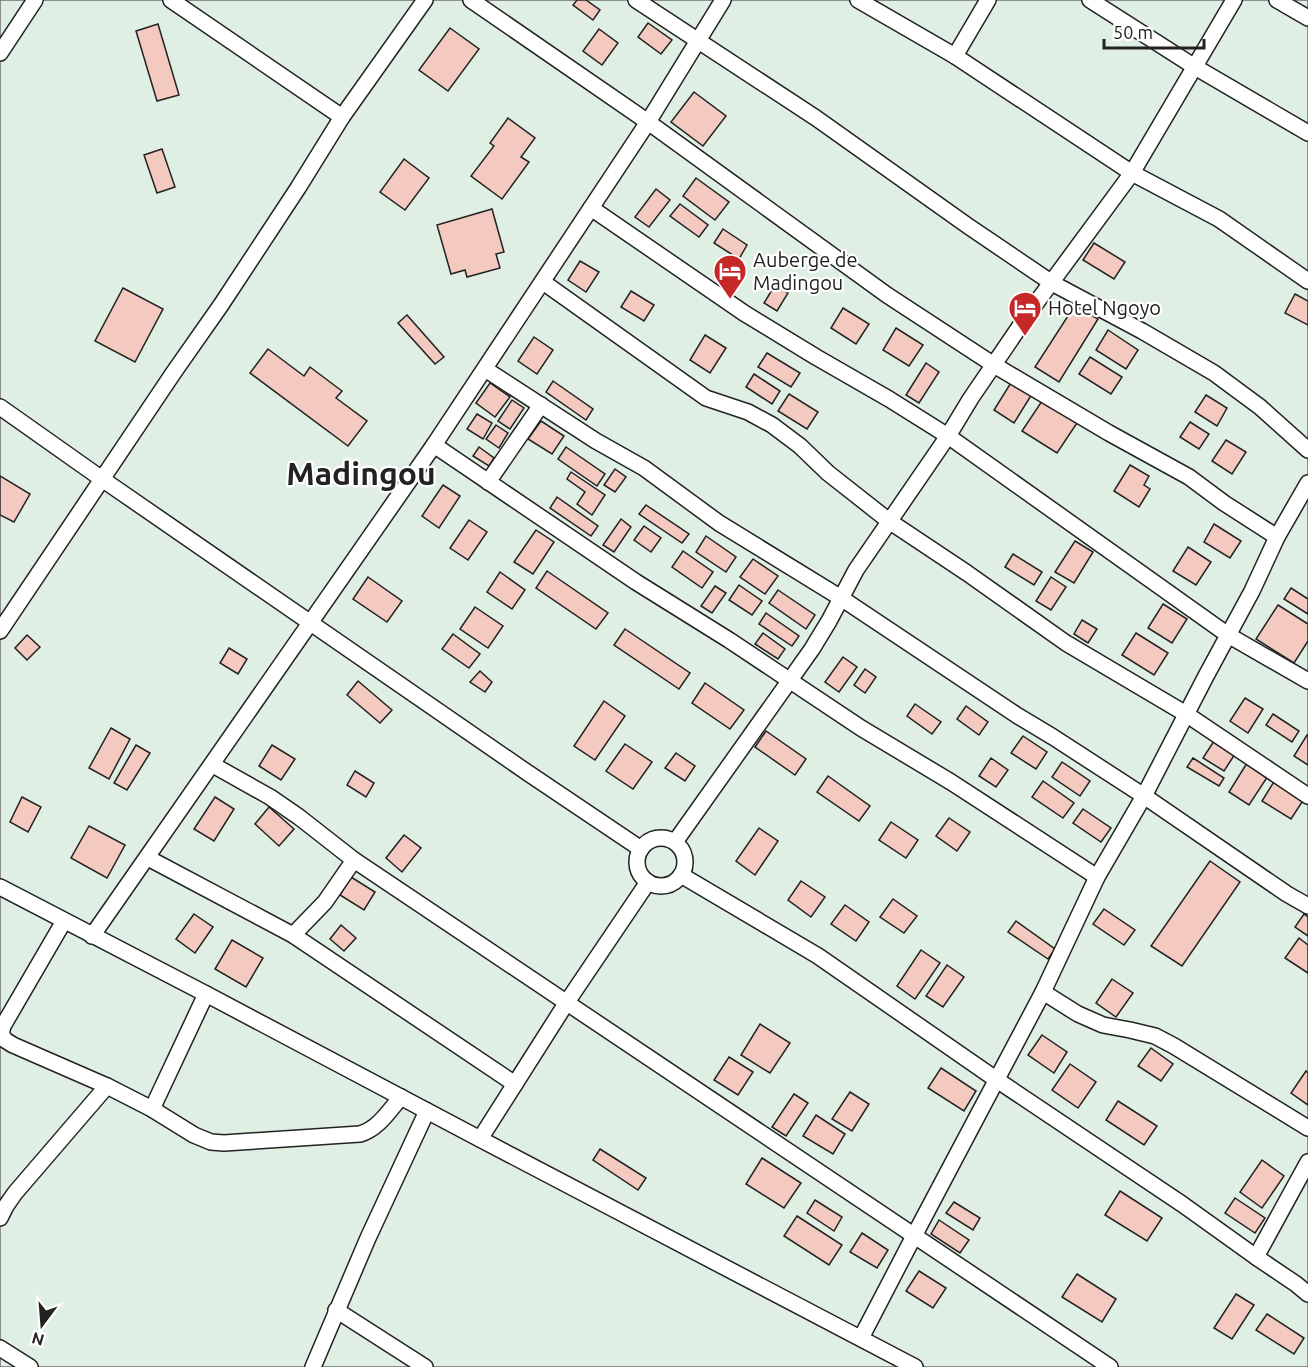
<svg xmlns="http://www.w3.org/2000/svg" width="1308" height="1367" font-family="Ubuntu,sans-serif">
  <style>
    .green { fill: #e0efe3; stroke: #6f6f6f; stroke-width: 1.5 }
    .building { fill: #f3c9c0; stroke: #222; stroke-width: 1.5 }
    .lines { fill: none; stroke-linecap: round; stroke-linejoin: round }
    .minor-casing { stroke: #222; stroke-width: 18 }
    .minor { stroke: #fff; stroke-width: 15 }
    .labels { text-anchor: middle; stroke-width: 4.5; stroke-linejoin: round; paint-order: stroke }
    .poi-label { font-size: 20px; fill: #222; stroke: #fff; text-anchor: start }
    .town-label { font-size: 32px; font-weight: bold; fill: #222; stroke: #fff }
  </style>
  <rect width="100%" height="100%" fill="#fff"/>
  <!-- green -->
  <rect class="green" x="0" y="0" width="1308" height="1367"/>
  <!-- building -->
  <g class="building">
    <path d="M577,0H586L600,10L593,20L573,5Z"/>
    <path d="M648,23L672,40L661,54L638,37Z"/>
    <path d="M158,24L179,95L157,101L136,31Z"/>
    <path d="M450,28L479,49L448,91L419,70Z"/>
    <path d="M599,29L618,43L602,65L583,51Z"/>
    <path d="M694,92L726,116L703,146L671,122Z"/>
    <path d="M508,118L535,138L521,157L529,162L502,199L471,176L494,146L490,143Z"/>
    <path d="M162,149L175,187L157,193L144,155Z"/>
    <path d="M404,159L429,178L405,210L380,192Z"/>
    <path d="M696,178L729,202L715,220L683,196Z"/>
    <path d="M656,189L670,200L649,227L635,217Z"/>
    <path d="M680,204L708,225L699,237L670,216Z"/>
    <path d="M492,209L504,252L496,254L500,268L467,277L465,270L451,274L437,225Z"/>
    <path d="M723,229L747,245L739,259L714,243Z"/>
    <path d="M1094,243L1125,262L1114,279L1083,260Z"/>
    <path d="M580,261L599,272L586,292L568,280Z"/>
    <path d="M775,285L788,293L777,311L764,303Z"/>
    <path d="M123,288L163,309L135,362L95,341Z"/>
    <path d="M631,291L654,305L644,321L621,307Z"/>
    <path d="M1295,294L1308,301V325L1285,313Z"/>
    <path d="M1075,305L1098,319L1059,382L1035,367Z"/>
    <path d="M843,308L869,324L856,344L831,328Z"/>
    <path d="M407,315L444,357L435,364L398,323Z"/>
    <path d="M896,328L923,345L909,366L883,350Z"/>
    <path d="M1108,330L1138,350L1126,369L1096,350Z"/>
    <path d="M705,335L726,348L710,373L690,360Z"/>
    <path d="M534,337L553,350L537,374L518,361Z"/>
    <path d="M268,349L304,376L310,367L342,391L336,398L367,421L348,446L250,373Z"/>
    <path d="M767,353L800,373L791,387L758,367Z"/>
    <path d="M1090,357L1122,377L1111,394L1079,374Z"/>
    <path d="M926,363L939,372L919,403L906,395Z"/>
    <path d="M754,374L780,391L772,404L746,387Z"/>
    <path d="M553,381L593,409L586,420L546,392Z"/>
    <path d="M1012,381L1032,394L1014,423L994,410Z"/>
    <path d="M490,383L510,397L495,417L476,403Z"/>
    <path d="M789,394L818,412L807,429L778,411Z"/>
    <path d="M1206,395L1227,408L1217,426L1195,412Z"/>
    <path d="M512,400L524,408L510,429L498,421Z"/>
    <path d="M1042,401L1077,423L1057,453L1022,431Z"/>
    <path d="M477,414L492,423L483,439L467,429Z"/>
    <path d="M541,421L564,436L552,454L528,439Z"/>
    <path d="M1190,422L1209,434L1199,449L1180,437Z"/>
    <path d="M496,425L508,433L499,448L486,439Z"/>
    <path d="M1226,440L1246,452L1232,474L1212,461Z"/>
    <path d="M479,447L494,458L489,466L473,456Z"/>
    <path d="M566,447L605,474L597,486L558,459Z"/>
    <path d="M1130,465L1149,476L1144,485L1150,489L1139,507L1114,491Z"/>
    <path d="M615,469L626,477L615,492L604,485Z"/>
    <path d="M571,472L605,495L592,515L577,504L585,492L567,479Z"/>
    <path d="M0,476L30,494L14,522L0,515Z"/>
    <path d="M443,485L460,496L439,528L422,516Z"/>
    <path d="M557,497L598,526L591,536L550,508Z"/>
    <path d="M646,505L689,534L682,543L639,514Z"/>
    <path d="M621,519L631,527L614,552L603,545Z"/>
    <path d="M469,520L487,532L468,560L450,548Z"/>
    <path d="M1214,524L1241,541L1230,558L1204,542Z"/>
    <path d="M644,526L661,538L651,552L634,540Z"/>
    <path d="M536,530L554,542L533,574L514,562Z"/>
    <path d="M706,536L736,557L726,572L696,552Z"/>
    <path d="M1075,541L1093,552L1074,583L1055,572Z"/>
    <path d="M1188,547L1211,562L1196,585L1173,571Z"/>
    <path d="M683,551L713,572L702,588L672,567Z"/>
    <path d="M1013,554L1042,572L1034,585L1005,567Z"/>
    <path d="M753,559L778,576L765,594L740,577Z"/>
    <path d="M547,571L608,613L596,629L536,588Z"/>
    <path d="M500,572L525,590L512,609L487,592Z"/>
    <path d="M368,577L402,601L387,622L353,599Z"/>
    <path d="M1051,577L1066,587L1051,610L1036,601Z"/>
    <path d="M739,585L762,601L752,615L729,600Z"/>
    <path d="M715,586L726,593L712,613L701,606Z"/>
    <path d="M1291,588L1308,599V614L1284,599Z"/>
    <path d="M778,590L815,615L806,629L769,603Z"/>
    <path d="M1163,604L1187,619L1172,643L1148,628Z"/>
    <path d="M1278,605L1308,624V641L1294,663L1256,639Z"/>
    <path d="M475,607L503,626L488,648L460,629Z"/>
    <path d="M766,613L799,636L792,646L759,624Z"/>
    <path d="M1082,620L1097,629L1088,643L1074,634Z"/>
    <path d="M625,629L690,673L679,689L614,645Z"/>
    <path d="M763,633L785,649L778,659L755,644Z"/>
    <path d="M1136,633L1168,653L1154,675L1122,655Z"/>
    <path d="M453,634L480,654L469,668L442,649Z"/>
    <path d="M27,635L40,647L27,660L15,648Z"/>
    <path d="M229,648L247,659L238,674L220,663Z"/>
    <path d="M843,657L857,667L839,692L825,682Z"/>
    <path d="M865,669L876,677L865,693L854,685Z"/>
    <path d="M480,671L492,682L485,692L470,682Z"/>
    <path d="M358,681L392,710L380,723L347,695Z"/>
    <path d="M705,683L744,710L730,729L692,703Z"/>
    <path d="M1245,698L1263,709L1248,733L1230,721Z"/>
    <path d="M604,701L625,716L595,760L574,746Z"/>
    <path d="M915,704L941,722L932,734L907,716Z"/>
    <path d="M966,706L988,722L979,735L957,719Z"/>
    <path d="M1273,714L1299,731L1292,742L1266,725Z"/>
    <path d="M111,728L130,739L109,779L89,768Z"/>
    <path d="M766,731L806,759L795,775L755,747Z"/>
    <path d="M1307,735H1308V765L1294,756Z"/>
    <path d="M1023,736L1047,752L1036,769L1011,753Z"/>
    <path d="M1214,741L1235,754L1224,771L1203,758Z"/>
    <path d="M625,744L652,762L633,789L606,771Z"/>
    <path d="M136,745L150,753L127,790L114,783Z"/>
    <path d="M272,745L295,759L281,780L259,766Z"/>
    <path d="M676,753L695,766L685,781L665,768Z"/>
    <path d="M991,758L1008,770L996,787L979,776Z"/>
    <path d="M1193,758L1224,778L1219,786L1187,767Z"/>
    <path d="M1062,762L1090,781L1080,796L1052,777Z"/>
    <path d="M1247,763L1268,776L1249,805L1229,792Z"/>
    <path d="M355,771L374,783L366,797L347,785Z"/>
    <path d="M828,776L870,806L859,821L817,792Z"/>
    <path d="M1275,780L1304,799L1291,819L1262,801Z"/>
    <path d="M1043,781L1074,803L1063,818L1032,797Z"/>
    <path d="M22,797L41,807L28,832L10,822Z"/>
    <path d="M215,797L234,809L214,841L194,829Z"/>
    <path d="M269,807L294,829L279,846L255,824Z"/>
    <path d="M1083,809L1111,828L1101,842L1073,823Z"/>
    <path d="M949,818L970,832L957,851L936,836Z"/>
    <path d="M891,822L918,840L906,858L879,840Z"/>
    <path d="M89,826L125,845L107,878L71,858Z"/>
    <path d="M759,828L778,841L755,875L736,861Z"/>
    <path d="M404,835L421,848L402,872L386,858Z"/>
    <path d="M1210,861L1240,882L1182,966L1151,946Z"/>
    <path d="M351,877L375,892L364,910L340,895Z"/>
    <path d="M801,881L825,897L811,917L788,900Z"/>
    <path d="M893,899L917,916L904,933L880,917Z"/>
    <path d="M845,905L869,922L856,941L831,924Z"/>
    <path d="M1104,909L1135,930L1124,945L1093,924Z"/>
    <path d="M194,914L213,927L195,953L176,939Z"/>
    <path d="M1304,914L1308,917V936L1295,927Z"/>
    <path d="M1016,921L1055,949L1048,959L1008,932Z"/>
    <path d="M341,925L356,938L344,951L330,939Z"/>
    <path d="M1299,938L1308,945V973L1285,958Z"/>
    <path d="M232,940L263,958L246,987L215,969Z"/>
    <path d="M921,950L940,963L915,999L897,986Z"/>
    <path d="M947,965L964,977L943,1007L926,996Z"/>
    <path d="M1112,979L1133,993L1116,1017L1096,1003Z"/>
    <path d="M760,1024L790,1043L770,1073L741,1055Z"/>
    <path d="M1042,1035L1067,1052L1054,1073L1028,1055Z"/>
    <path d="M1151,1048L1173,1064L1161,1081L1138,1066Z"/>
    <path d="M729,1057L753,1072L738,1095L714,1080Z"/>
    <path d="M1070,1064L1096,1082L1078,1108L1052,1090Z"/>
    <path d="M941,1068L976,1091L964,1111L928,1088Z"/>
    <path d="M1306,1071L1308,1073V1105L1291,1093Z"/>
    <path d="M850,1092L869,1104L852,1131L832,1119Z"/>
    <path d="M794,1094L808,1103L786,1136L772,1127Z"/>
    <path d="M1118,1101L1157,1126L1144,1145L1106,1120Z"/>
    <path d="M816,1115L845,1134L833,1154L803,1136Z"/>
    <path d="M600,1149L646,1178L638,1190L593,1160Z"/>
    <path d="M762,1158L801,1183L784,1208L746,1184Z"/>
    <path d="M1262,1160L1284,1176L1262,1208L1240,1192Z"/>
    <path d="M1120,1191L1162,1218L1147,1241L1105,1215Z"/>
    <path d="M1235,1198L1265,1218L1255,1233L1225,1213Z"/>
    <path d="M815,1200L842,1217L834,1231L807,1213Z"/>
    <path d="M954,1202L980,1218L973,1230L946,1213Z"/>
    <path d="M797,1216L842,1245L829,1265L784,1236Z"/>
    <path d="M939,1220L969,1240L960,1253L931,1234Z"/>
    <path d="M862,1233L888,1250L877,1268L850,1252Z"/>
    <path d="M919,1271L946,1288L933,1308L906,1291Z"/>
    <path d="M1077,1274L1116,1299L1102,1322L1062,1297Z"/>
    <path d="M1236,1294L1254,1305L1232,1339L1214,1328Z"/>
    <path d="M1267,1314L1304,1338L1294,1354L1256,1330Z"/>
  </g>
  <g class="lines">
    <!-- minor casing -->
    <g class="minor-casing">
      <g id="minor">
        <path d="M171,0L342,117"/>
        <path d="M471,0L648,122L887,295L994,365L1109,433L1189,477L1224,503L1277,537"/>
        <path d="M636,0L816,118L968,226L1052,283L1142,331L1214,373L1260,407L1308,450"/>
        <path d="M858,0L955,56L1132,173L1219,219L1308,281"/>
        <path d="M1090,0L1195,67L1308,133"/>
        <path d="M1277,0L1308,18"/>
        <path d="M0,53L35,0"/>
        <path d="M955,56L988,0"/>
        <path d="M591,208L744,313L816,357L889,399L948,436L1228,635L1308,681"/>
        <path d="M543,282L706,398L748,412L772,425L800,446L828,473L889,521L967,573L1066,643L1186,714L1308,796"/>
        <path d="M485,369L596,441L644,468L719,523L841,598L1018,716L1053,737L1144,796L1287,894L1308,906"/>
        <path d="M0,407L102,479L528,773L641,849"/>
        <path d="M434,445L636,582L729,640L861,728L951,782L1097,877"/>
        <path d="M488,482L541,405"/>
        <path d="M0,631L174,372L221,305L298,188L342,117L425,0"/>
        <path d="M213,765L270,797L299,817L354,860L1110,1367"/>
        <circle cx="661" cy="862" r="24"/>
        <path d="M675,842L812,649L829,621L856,570L948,436L971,398L1031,310L1132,173L1234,0"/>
        <path d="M148,858L293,935L515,1084"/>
        <path d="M681,875L818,956L997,1080L1182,1204L1256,1257L1296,1284L1308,1294"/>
        <path d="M0,887L206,994L480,1139L915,1367"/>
        <path d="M64,921L3,1026L1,1034L5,1040L13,1045L107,1086L152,1109L194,1135L211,1142L224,1143L360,1134C378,1129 389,1111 401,1097"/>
        <path d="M293,935L325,902L354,860"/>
        <path d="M92,936L434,445L648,122L723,0"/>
        <path d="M1043,992L1078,1014L1103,1025L1130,1030L1155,1036L1174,1046L1308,1128"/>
        <path d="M152,1109L206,994"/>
        <path d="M480,1139L567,1002L648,882"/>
        <path d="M0,1218L6,1206L15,1193L107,1086"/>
        <path d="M1256,1257L1308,1162"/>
        <path d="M336,1310L425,1367"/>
        <path d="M861,1338L914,1236L1043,992L1097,877L1144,796L1206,676L1252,591L1277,537L1308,483"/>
        <path d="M0,1348L30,1367"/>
        <path d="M313,1367L368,1238L427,1111"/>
      </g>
    </g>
    <!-- minor -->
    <use href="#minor" class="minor"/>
  </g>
  <!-- icons -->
  <defs>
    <g id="hotel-pin" transform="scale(1.725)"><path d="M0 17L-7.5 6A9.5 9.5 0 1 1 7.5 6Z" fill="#c62828" stroke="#fff"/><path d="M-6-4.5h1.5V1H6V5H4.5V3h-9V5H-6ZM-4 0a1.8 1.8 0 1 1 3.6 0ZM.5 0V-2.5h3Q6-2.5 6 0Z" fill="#fff"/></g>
  </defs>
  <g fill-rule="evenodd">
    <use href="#hotel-pin" x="730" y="271"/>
    <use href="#hotel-pin" x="1025" y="308"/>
  </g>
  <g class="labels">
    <!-- poi labels -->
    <g class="poi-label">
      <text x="753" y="267">Auberge de<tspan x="753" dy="23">Madingou</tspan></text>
      <text x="1048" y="315">Hotel Ngoyo</text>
    </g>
    <!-- town labels -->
    <g class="town-label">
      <text x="361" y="485">Madingou</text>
    </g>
  </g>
  <!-- north arrow -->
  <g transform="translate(42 1325) rotate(196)" stroke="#ffffff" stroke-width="4.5" paint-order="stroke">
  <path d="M0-4.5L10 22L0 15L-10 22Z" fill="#222222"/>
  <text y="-9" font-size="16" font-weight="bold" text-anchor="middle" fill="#222222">N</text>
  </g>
  <!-- scale -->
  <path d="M1104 39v9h100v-9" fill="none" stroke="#222222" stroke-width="3"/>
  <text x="1113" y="39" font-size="18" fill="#222222" stroke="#ffffff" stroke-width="4.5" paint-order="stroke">50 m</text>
</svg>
